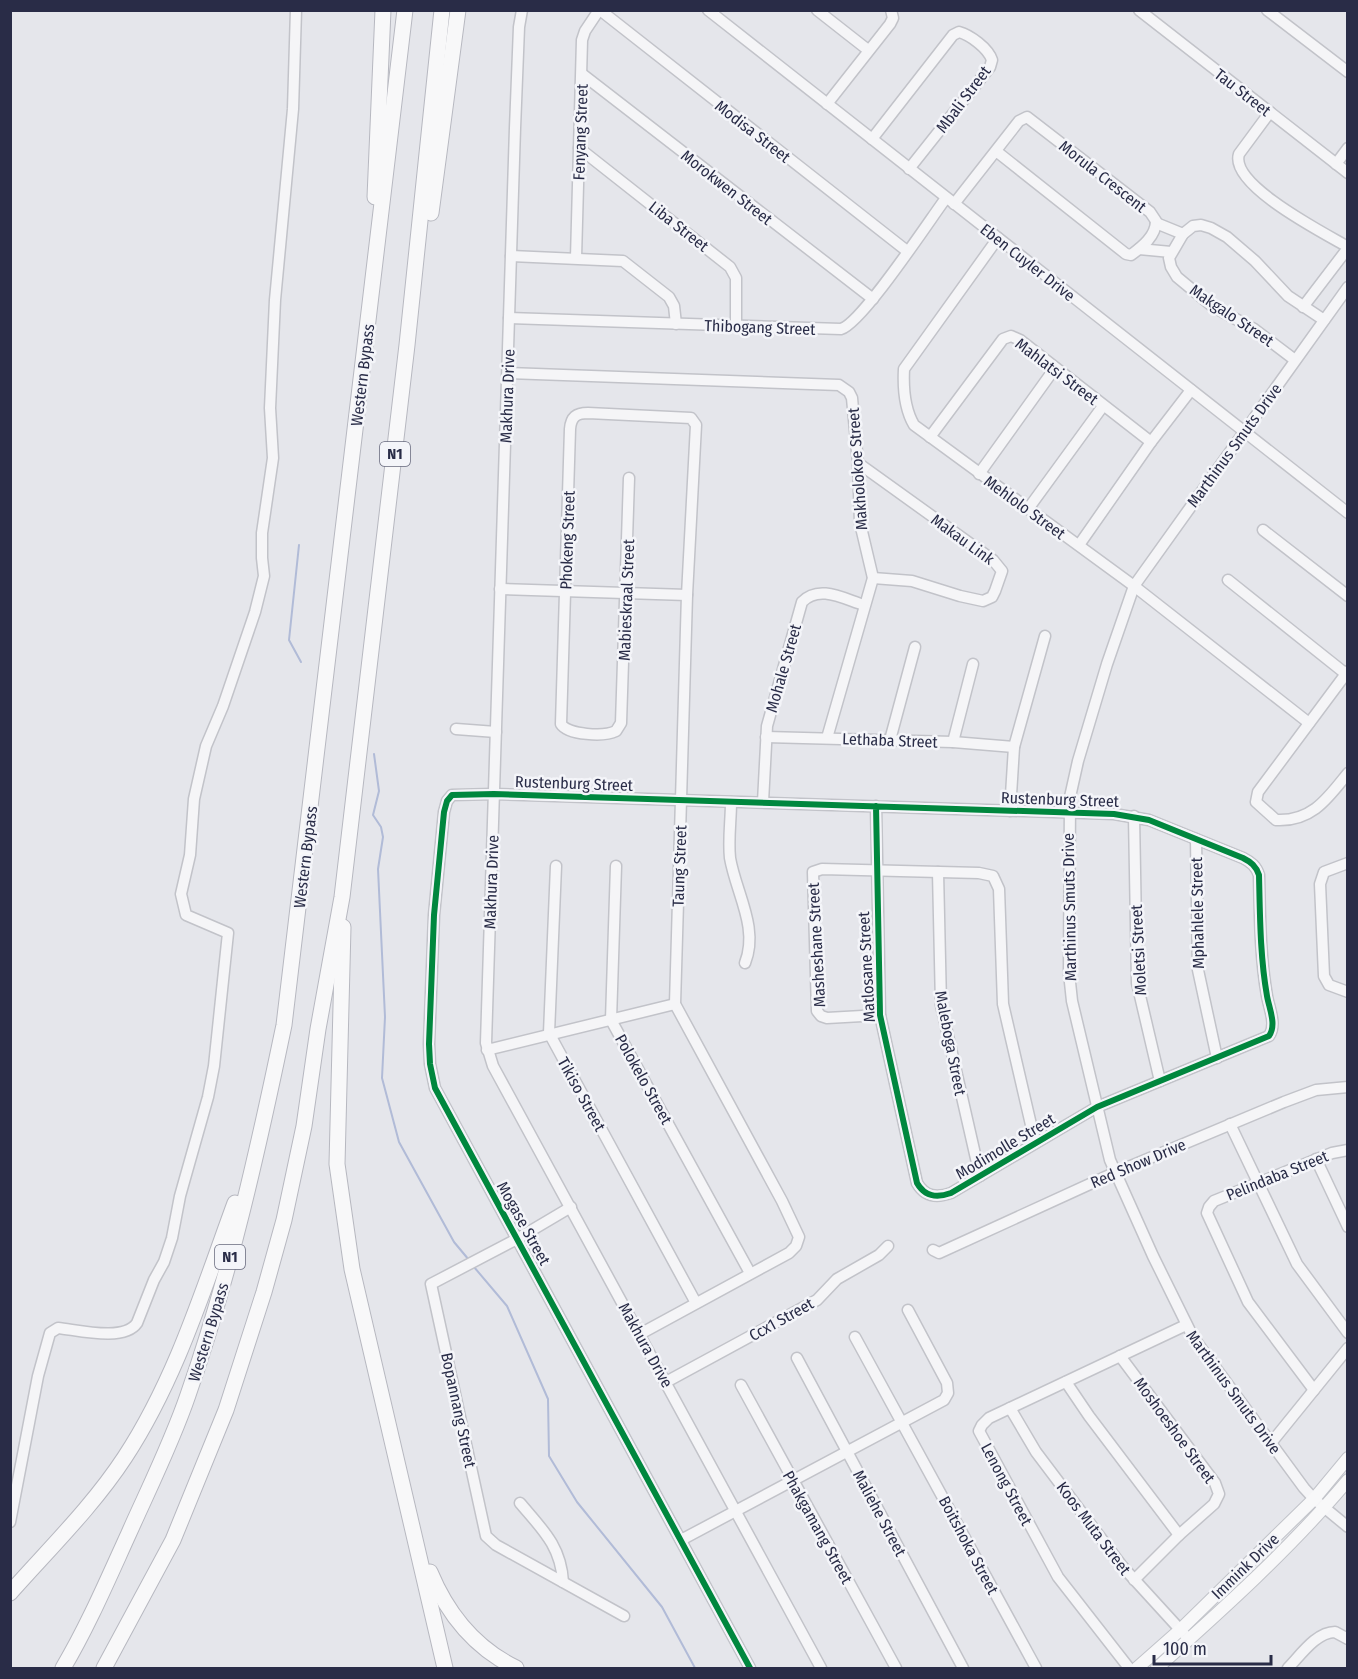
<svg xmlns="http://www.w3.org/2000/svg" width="1358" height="1679" font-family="'Fira Sans Condensed',sans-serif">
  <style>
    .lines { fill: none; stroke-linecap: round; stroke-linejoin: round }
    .stream { stroke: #b1bbd7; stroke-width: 2 }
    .minor-casing { stroke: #c2c3c9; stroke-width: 13 }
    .major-casing { stroke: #c1c3c9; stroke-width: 14 }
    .highway-casing { stroke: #b7b8c0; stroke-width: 17 }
    .minor { stroke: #f5f5f7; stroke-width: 10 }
    .major { stroke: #f8f8f9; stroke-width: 12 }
    .highway { stroke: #f8f8f9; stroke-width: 15 }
    .cycleway-casing { stroke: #f4f5f9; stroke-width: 10 }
    .cycleway { stroke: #00873e; stroke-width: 6 }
    .labels { text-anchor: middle; stroke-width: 5; stroke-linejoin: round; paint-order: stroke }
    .shield { fill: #f4f5f9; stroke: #66687c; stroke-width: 1.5 }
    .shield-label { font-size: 15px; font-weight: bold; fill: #292c47 }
    .street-label { font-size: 16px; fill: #292c47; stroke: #f4f5f9 }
  </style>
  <rect width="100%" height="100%" fill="#e5e6eb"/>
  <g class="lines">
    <!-- stream -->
    <g class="stream">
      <path d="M299,545L289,640L301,662"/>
      <path d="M374,754L379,791L373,815L381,827L383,837L378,869L385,1017L382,1078L399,1142L454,1242L469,1260"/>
      <path d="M474,1267L507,1306L548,1399L549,1456L577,1502L662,1607L695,1668"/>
    </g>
    <!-- minor casing -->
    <g class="minor-casing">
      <g id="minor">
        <path d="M522,10L519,27L515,128L486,1043L493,1066L821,1668"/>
        <path d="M600,10L907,251"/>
        <path d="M708,10L1348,513"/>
        <path d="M817,10L868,50"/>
        <path d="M1139,10L1348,173"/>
        <path d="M1267,10L1348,72"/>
        <path d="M582,74L873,299"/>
        <path d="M827,104L890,24L893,18L891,10"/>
        <path d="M1270,112L1239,154C1229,185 1324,233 1348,247"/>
        <path d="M872,139L953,35L959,32C970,35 988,48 992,60L990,67L909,169"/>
        <path d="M579,148L730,267L736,278V326"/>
        <path d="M1336,164L1348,148"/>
        <path d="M954,204L1019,121L1027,117L1150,212L1156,221C1156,236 1142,247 1131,255L1126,254L996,151"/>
        <path d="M1156,223L1183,234"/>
        <path d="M998,238L904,369C903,388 904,408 914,425L1134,586L1309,723"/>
        <path d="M1139,249L1171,252"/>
        <path d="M511,256L623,261L669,297L674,306L676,324"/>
        <path d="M576,258L582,40L585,31L599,10"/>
        <path d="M1348,287L1134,586L1107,664L1078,761L1070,797L1069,973L1072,1001L1110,1160L1153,1256L1193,1337L1304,1488L1314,1499L1348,1527"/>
        <path d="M1303,307L1348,248"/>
        <path d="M509,318L841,329C862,323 929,221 946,198"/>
        <path d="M1295,360L1254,329L1212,306L1177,277L1171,267L1169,258L1183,234L1193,226L1201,225L1211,228L1227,237L1255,261L1288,296L1324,320"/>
        <path d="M508,373L839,385L849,392L852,398L858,463L860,523L873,578L827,738"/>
        <path d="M930,437L1003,339L1011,336L1020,340L1151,442"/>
        <path d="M858,463L993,560L1002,571L995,591L992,597L983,601L960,596L912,581L873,578"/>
        <path d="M979,474L1055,368"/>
        <path d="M629,478L621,723L616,731C604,737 568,735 561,724L570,429C571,417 576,413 588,413L691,418L696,425L687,595L675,1004L782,1201L799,1237L796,1246L789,1253L640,1334"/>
        <path d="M1028,509L1103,406"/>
        <path d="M1263,530L1348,596"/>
        <path d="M1079,545L1151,442L1191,390"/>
        <path d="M1228,580L1346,674"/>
        <path d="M500,589L687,595"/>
        <path d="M1348,671L1258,792L1256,802L1276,820C1312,822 1328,798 1348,773"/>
        <path d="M456,729L496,732"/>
        <path d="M766,737L953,742L1014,747"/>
        <path d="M890,740L915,647"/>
        <path d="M953,742L973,664"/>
        <path d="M731,802C731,820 728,840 730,858C736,893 759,928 745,963"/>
        <path d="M763,802L767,726L802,602C819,584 844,599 864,605"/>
        <path d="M1010,811L1014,747L1045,636"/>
        <path d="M1134,816L1137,983L1160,1081"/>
        <path d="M1196,839L1198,970L1217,1058"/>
        <path d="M1348,863L1324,872L1320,884L1324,976L1329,985L1348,992"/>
        <path d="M556,866L549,1033L696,1303"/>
        <path d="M616,866L611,1020L750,1273"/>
        <path d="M938,872L941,1005L980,1176"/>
        <path d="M880,1015L827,1018L821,1016L817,1011L813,872L822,869L979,873L993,876L999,889L1003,1004L1035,1142"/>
        <path d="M487,1050L675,1004"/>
        <path d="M1230,1124L1297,1264L1348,1333"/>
        <path d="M1316,1159L1348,1227"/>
        <path d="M571,1207L517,1239L431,1284L486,1536L496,1545L624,1616"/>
        <path d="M933,1250L939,1253L1114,1173L1284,1102L1316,1090L1348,1087"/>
        <path d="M855,1337L1036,1668"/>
        <path d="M1120,1356L1215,1483L1219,1494L1214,1504L1179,1535L1134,1580"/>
        <path d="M797,1358L963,1668"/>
        <path d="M666,1382L817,1300L837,1279L879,1255L888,1246"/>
        <path d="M1066,1382L1089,1416L1179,1535"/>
        <path d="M741,1385L896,1668"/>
        <path d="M1314,1390L1248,1302L1207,1213L1209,1207L1214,1201L1332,1153L1348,1150"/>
        <path d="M1010,1408L1036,1452L1122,1566L1185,1635"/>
        <path d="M1271,1443L1348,1348"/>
        <path d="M520,1503C542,1529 561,1546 563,1582"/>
        <path d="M10,1522L38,1376L50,1333L58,1328C78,1330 124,1342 137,1323L154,1280L164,1262L172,1238L180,1196L208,1097L214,1066L228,933L186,915L181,894L190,855L194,799L206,746L223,706L255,612L264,576L262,558V533L273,458L270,408L275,300L293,109L296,10"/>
        <path d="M681,1540L944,1400L948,1393L947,1383L908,1310"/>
        <path d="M750,1668L435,1088L430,1064L429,1044L434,915L444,812L447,801L452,795L494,794L1114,814L1149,820L1243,858C1251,862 1256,866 1259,875C1260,916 1260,956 1267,996C1269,1008 1277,1025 1269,1036L1097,1107L951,1193C937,1198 925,1197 917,1183L880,1015L876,806"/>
        <path d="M1129,1668L1058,1577L979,1431L982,1425L989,1418L1186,1325"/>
        <path d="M1288,1668C1300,1656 1316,1632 1335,1632L1348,1639"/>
      </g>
    </g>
    <!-- major casing -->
    <g class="major-casing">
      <g id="major">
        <path d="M1137,1668L1180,1630L1314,1499L1348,1458"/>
        <path d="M1157,1668C1223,1609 1291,1548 1348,1480"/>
      </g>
    </g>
    <!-- highway casing -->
    <g class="highway-casing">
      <g id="highway">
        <path d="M375,197L383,10"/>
        <path d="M431,213L458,10"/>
        <path d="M343,927L337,1164L352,1269L445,1668"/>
        <path d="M430,1572C447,1613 475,1648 516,1668"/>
        <path d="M10,1593C49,1549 93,1506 125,1457C176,1379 203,1290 235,1203"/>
        <path d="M63,1668C88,1626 108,1579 129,1533C149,1488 172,1442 188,1395C230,1275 258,1150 284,1025L405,10"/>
        <path d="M104,1668L173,1540L226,1410L264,1292L284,1220L304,1126L318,1029L342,897L407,345L442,10"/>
      </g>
    </g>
    <!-- minor -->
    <use href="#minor" class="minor"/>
    <!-- major -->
    <use href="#major" class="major"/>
    <!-- highway -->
    <use href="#highway" class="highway"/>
    <!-- cycleway casing -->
    <g class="cycleway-casing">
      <path id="cycleway" d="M750,1668L435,1088L430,1064L429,1044L434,915L444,812L447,801L452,795L494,794L1114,814L1149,820L1243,858C1251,862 1256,866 1259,875C1260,916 1260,956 1267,996C1269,1008 1277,1025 1269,1036L1097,1107L951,1193C937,1198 925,1197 917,1183L880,1015L876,806"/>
    </g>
    <!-- cycleway -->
    <use href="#cycleway" class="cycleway"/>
  </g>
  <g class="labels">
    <!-- shield labels -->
    <g class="shield">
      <rect x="380" y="442" width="30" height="24" rx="4.5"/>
      <rect x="215" y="1245" width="30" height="24" rx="4.5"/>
    </g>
    <g class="shield-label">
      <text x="395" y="459">N1</text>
      <text x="230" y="1262">N1</text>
    </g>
    <!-- street labels -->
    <g class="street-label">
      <text transform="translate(1243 92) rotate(38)" y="6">Tau Street</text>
      <text transform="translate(963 99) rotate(-53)" y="6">Mbali Street</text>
      <text transform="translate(753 131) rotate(38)" y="6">Modisa Street</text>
      <text transform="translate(580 132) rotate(-88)" y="6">Fenyang Street</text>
      <text transform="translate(1103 176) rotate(38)" y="6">Morula Crescent</text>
      <text transform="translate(727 187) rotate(38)" y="6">Morokwen Street</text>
      <text transform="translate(679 226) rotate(38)" y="6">Liba Street</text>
      <text transform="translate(1028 262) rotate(38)" y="6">Eben Cuyler Drive</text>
      <text transform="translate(1232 315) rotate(34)" y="6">Makgalo Street</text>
      <text transform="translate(760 327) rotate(2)" y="6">Thibogang Street</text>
      <text transform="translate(1057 371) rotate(37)" y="6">Mahlatsi Street</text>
      <text transform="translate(362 375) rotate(-83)" y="6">Western Bypass</text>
      <text transform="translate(507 396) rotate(-88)" y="6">Makhura Drive</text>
      <text transform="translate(1234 445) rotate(-54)" y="6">Marthinus Smuts Drive</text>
      <text transform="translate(857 469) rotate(-94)" y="6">Makholokoe Street</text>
      <text transform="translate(1025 507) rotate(36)" y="6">Mehlolo Street</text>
      <text transform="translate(963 539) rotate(36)" y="6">Makau Link</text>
      <text transform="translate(567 540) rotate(-88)" y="6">Phokeng Street</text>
      <text transform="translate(626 600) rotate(-88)" y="6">Mabieskraal Street</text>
      <text transform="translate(783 668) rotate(-74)" y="6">Mohale Street</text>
      <text transform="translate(890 740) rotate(2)" y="6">Lethaba Street</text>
      <text transform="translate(574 783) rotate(2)" y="6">Rustenburg Street</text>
      <text transform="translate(1060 799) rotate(2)" y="6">Rustenburg Street</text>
      <text transform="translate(305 857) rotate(-83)" y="6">Western Bypass</text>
      <text transform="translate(679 866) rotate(-88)" y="6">Taung Street</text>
      <text transform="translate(491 882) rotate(-88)" y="6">Makhura Drive</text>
      <text transform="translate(1069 907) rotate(-91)" y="6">Marthinus Smuts Drive</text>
      <text transform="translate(1197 913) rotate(-91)" y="6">Mphahlele Street</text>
      <text transform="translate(816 945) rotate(-93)" y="6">Masheshane Street</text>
      <text transform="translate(1138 950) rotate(-93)" y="6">Moletsi Street</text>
      <text transform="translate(866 967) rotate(-93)" y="6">Matlosane Street</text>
      <text transform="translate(951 1043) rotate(79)" y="6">Maleboga Street</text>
      <text transform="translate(644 1079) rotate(61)" y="6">Polokelo Street</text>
      <text transform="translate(582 1094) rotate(61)" y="6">Tikiso Street</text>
      <text transform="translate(1005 1146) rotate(-31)" y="6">Modimolle Street</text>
      <text transform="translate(1138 1163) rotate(-23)" y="6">Red Show Drive</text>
      <text transform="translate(1277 1175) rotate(-22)" y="6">Pelindaba Street</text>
      <text transform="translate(524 1223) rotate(61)" y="6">Mogase Street</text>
      <text transform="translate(781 1319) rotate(-29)" y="6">Ccx1 Street</text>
      <text transform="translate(208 1332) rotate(-73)" y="6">Western Bypass</text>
      <text transform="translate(646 1345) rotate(61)" y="6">Makhura Drive</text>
      <text transform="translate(1234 1392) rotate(54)" y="6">Marthinus Smuts Drive</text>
      <text transform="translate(459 1410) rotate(78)" y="6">Bopannang Street</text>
      <text transform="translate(1175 1430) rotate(54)" y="6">Moshoeshoe Street</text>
      <text transform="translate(1007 1484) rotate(62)" y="6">Lenong Street</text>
      <text transform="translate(880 1513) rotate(62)" y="6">Maliehe Street</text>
      <text transform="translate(818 1527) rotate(61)" y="6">Phakgamang Street</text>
      <text transform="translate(1094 1528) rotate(53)" y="6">Koos Muta Street</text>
      <text transform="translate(969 1545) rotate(62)" y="6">Boitshoka Street</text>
      <text transform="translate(1245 1566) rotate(-44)" y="6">Immink Drive</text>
    </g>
  </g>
  <!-- border -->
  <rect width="1358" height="1679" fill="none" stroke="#292c47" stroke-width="24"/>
  <!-- scale -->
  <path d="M1154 1655v9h117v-9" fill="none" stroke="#292c47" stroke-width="3"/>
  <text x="1163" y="1655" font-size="18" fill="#292c47" stroke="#f4f5f9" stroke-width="4.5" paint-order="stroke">100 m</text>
</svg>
